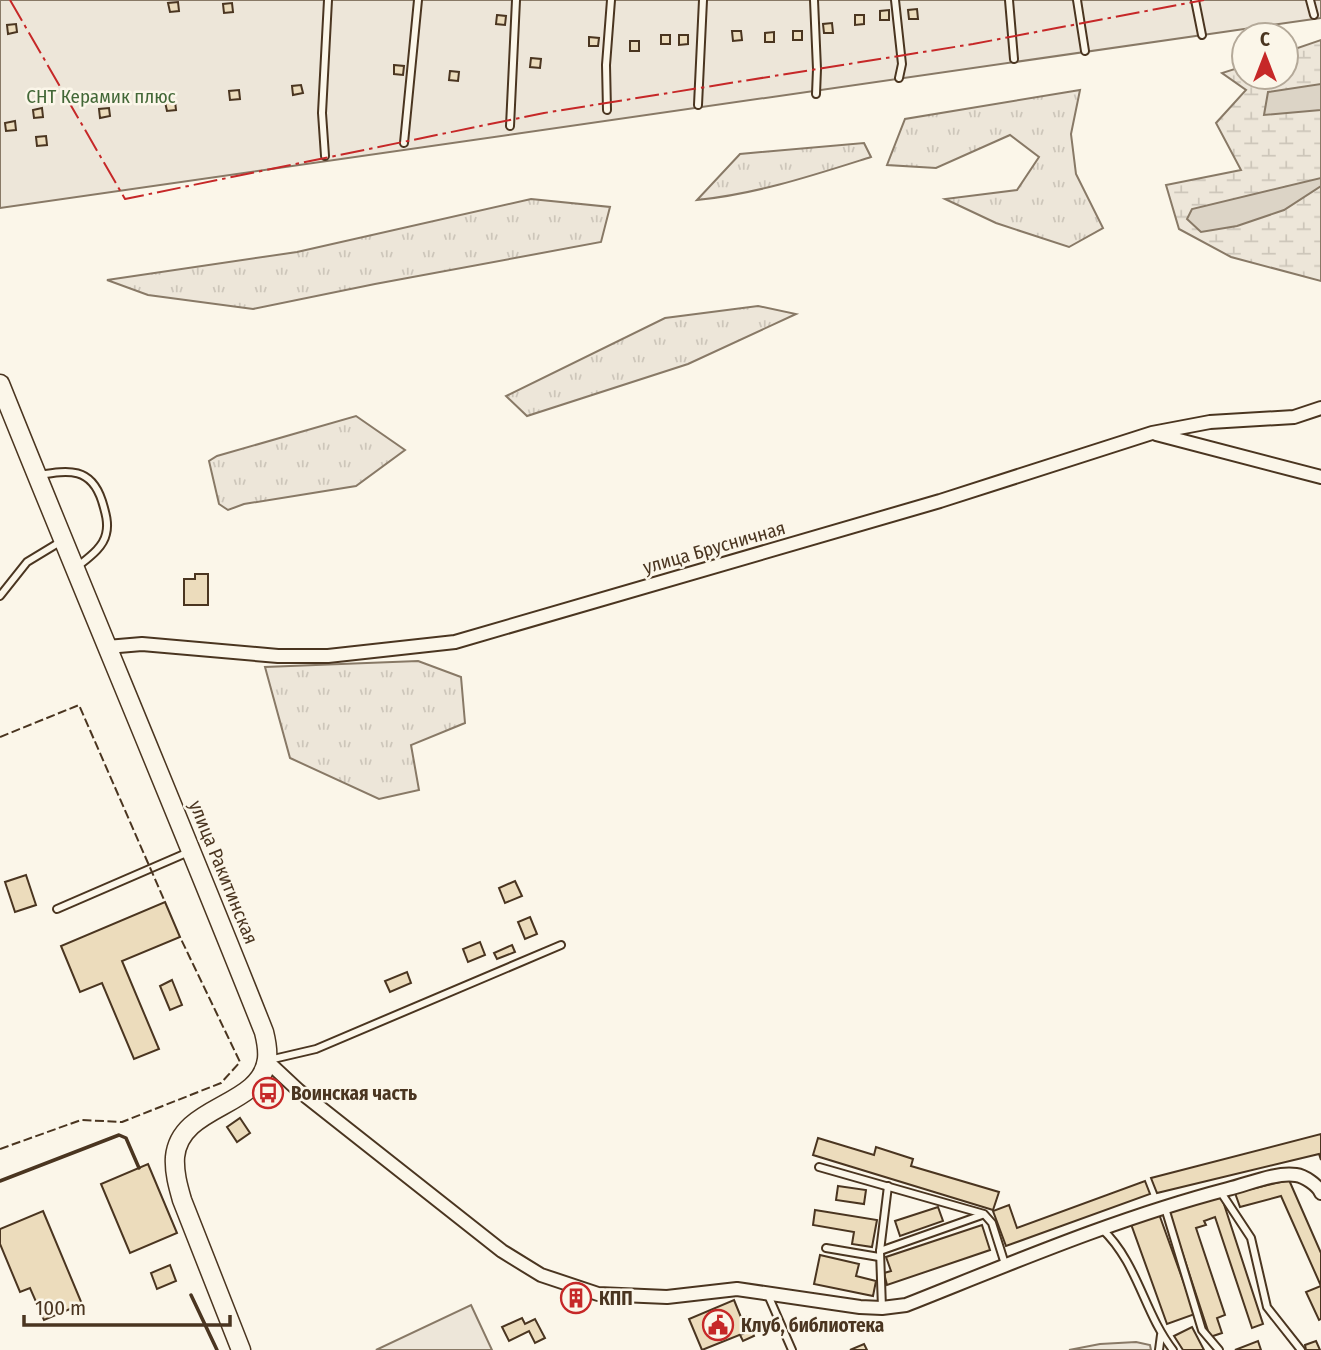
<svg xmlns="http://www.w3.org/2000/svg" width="1321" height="1350" font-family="'Fira Sans Condensed',sans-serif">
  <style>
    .grass { fill: url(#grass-tufts); stroke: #887966; stroke-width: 2 }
    .forest { fill: url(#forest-firs); stroke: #887966; stroke-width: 2 }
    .wetland { fill: url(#wetland-marsh); stroke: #887966; stroke-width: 2 }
    .garden { fill: #ede6d9; stroke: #887966; stroke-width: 2 }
    .water { fill: #dcd4c6; stroke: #887966; stroke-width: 2 }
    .building { fill: #ecdcbc; stroke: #4a3520; stroke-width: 2 }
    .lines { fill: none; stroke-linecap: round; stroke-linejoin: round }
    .lane-casing { stroke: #4a3520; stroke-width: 10 }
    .street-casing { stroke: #4a3520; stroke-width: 16 }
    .secondary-casing { stroke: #4a3520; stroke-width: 21 }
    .lane { stroke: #fbf6e9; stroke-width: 6 }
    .street { stroke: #fbf6e9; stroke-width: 12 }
    .secondary { stroke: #fbf6e9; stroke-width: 18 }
    .fence { stroke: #4a3520; stroke-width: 2; stroke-dasharray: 9 3.5; stroke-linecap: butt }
    .wall { stroke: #4a3520; stroke-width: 3.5 }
    .power { stroke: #c62828; stroke-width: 2; stroke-dasharray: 24 5 3.5 5; stroke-linecap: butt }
    .labels { text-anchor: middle; stroke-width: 5; stroke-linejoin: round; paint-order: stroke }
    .park-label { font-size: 19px; fill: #436837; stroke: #fbf6e9 }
    .street-label { font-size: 19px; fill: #4a3520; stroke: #fbf6e9 }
    .poi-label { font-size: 19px; font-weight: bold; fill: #4a3520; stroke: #fbf6e9; text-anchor: start }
  </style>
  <defs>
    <pattern id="grass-tufts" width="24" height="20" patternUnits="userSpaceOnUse" patternTransform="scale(1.75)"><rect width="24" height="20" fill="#ede6d9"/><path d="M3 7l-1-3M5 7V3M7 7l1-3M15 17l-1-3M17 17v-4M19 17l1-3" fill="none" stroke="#cdc6ba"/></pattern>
    <pattern id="forest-firs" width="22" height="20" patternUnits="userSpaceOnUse" patternTransform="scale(1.75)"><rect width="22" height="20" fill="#ede6d9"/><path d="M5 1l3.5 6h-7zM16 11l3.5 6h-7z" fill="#cdc6ba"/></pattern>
    <pattern id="wetland-marsh" width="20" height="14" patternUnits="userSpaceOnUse" patternTransform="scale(1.75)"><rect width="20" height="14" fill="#ede6d9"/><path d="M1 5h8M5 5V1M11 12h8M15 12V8" fill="none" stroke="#cdc6ba"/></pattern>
  </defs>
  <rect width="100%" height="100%" fill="#fbf6e9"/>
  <!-- grass -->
  <g class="grass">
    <path d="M1080,90L1071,134L1076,174L1103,228L1069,247L996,223L945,199L1017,190L1039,157L1010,135L936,168L887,165L905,119Z"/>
    <path d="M864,143L871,157C814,175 757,194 697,200L740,154Z"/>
    <path d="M531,199L610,207L601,242L375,284L253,309L148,295L107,280L297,252Z"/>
    <path d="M758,306L796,314L688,364L527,416L506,396L665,318Z"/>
    <path d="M356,416L405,450L356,486L244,504L228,510L219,504L209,461L217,456Z"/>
    <path d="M418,661L461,677L465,723L411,745L419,790L379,799L290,758L265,667Z"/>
  </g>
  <!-- forest -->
  <path class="forest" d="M1136,1342L1150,1345L1151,1350H1069L1100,1344Z"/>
  <!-- wetland -->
  <path class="wetland" d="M1321,40V281L1231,257L1179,229L1166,185L1241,170L1216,123L1246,90L1222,73L1244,66V77H1286V52Z"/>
  <!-- garden -->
  <g class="garden">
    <path d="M0,0H1321V18L0,208Z"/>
    <path d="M471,1305L492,1350H376Z"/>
  </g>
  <!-- water -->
  <g class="water">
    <path d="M1321,84V110L1264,115L1268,92Z"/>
    <path d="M1321,178V186L1284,210L1237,226L1201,232L1187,219L1192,209Z"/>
  </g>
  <!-- building -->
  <g class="building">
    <path d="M178,2L179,11L170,12L168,3Z"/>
    <path d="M232,3L233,12L224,13L223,4Z"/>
    <path d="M917,9L918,19H909L908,10Z"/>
    <path d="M889,10V20H880V11Z"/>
    <path d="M497,15L506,16L505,25L496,24Z"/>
    <path d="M855,15H864V24L855,25Z"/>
    <path d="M832,23L833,33H824L823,24Z"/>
    <path d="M16,24L17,32L8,34L7,25Z"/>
    <path d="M732,31H741L742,40L733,41Z"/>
    <rect x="793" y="31" width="9" height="9"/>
    <path d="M774,32V42H765V33Z"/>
    <rect x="661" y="35" width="9" height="9"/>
    <path d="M679,35H688V44L679,45Z"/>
    <path d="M589,37L599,38L598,46H589Z"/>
    <rect x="630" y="41" width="9" height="10"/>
    <path d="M531,58L541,59L540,68L530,67Z"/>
    <path d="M394,65L404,66L403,75L394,74Z"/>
    <path d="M450,71L459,72L458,81L449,80Z"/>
    <path d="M301,85L303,93L293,95L292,86Z"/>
    <path d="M239,90L240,99L230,100L229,91Z"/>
    <path d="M175,101L176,110L167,111L165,102Z"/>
    <path d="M42,108L43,117L34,118L33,110Z"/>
    <path d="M109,108L110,116L100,118L99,109Z"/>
    <path d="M15,121L16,130L6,131L5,123Z"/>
    <path d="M46,136L47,145L37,146L36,137Z"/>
    <path d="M195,574H208V605H184V579H195Z"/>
    <path d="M26,875L36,905L15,912L5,882Z"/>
    <path d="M515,881L522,896L505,903L499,888Z"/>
    <path d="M165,902L180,937L122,961L159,1049L134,1059L102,983L80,992L61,946Z"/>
    <path d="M530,917L537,934L525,939L518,922Z"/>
    <path d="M480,942L485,955L468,962L463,949Z"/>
    <path d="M512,945L515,952L497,959L494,953Z"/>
    <path d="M407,972L411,983L390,992L385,981Z"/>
    <path d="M172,980L182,1005L170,1010L160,986Z"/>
    <path d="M240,1118L250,1133L237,1142L227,1127Z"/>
    <path d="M1321,1134V1160L1319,1154L1157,1193L1151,1178Z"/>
    <path d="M818,1138L874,1155L876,1147L913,1159L911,1166L999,1192L993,1210L813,1155Z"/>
    <path d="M148,1164L177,1233L130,1253L101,1184Z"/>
    <path d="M1289,1180L1321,1253V1319L1319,1320L1306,1292L1321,1286L1281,1196L1240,1207L1235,1193Z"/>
    <path d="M1145,1181L1150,1194L1006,1246L993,1211L1009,1205L1017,1228Z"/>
    <path d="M838,1186L866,1190L864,1204L836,1200Z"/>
    <path d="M1221,1195L1263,1324L1252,1328L1215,1217L1204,1221L1206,1225L1196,1228L1225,1315L1217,1318L1222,1333L1210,1337L1169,1212Z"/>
    <path d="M938,1207L943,1221L900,1236L895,1221Z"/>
    <path d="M815,1210L877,1220L872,1247L852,1244L854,1232L813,1225Z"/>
    <path d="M43,1211L82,1304L44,1320L30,1288L20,1292L0,1244V1229Z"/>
    <path d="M1159,1214L1195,1314L1167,1324L1131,1224Z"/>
    <path d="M982,1225L990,1250L887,1285L884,1273L891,1271L886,1257Z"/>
    <path d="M820,1255L859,1264L856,1276L876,1281L873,1296L814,1284Z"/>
    <path d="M170,1265L176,1281L157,1289L151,1273Z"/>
    <path d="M577,1293L581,1300L575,1304L571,1296Z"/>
    <path d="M734,1300L747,1332L702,1350L689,1319Z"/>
    <path d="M746,1317L754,1336L743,1341L740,1335L747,1332L742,1319Z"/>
    <path d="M522,1318L525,1324L535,1319L545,1338L535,1343L529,1331L509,1341L502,1327Z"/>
    <path d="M1192,1327L1204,1350H1183L1174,1336Z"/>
    <path d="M1258,1341L1261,1350H1235Z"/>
    <path d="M1316,1341L1320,1350H1306L1305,1345Z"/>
    <path d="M864,1344L867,1350H850Z"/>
  </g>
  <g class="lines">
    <!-- lane casing -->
    <g class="lane-casing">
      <g id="lane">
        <path d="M814,0L817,69L816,94"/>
        <path d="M895,0L902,64L899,78"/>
        <path d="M1009,0L1014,59"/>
        <path d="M1077,0L1085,51"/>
        <path d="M1195,0L1202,35"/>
        <path d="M1310,0L1314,15"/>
        <path d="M698,105L703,0"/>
        <path d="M607,110L606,65L611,0"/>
        <path d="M510,126L516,0"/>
        <path d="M404,143L418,0"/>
        <path d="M325,156L322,113L328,0"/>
        <path d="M39,475C69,470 91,467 102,501C105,511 109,523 106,534C103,548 88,558 77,567"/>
        <path d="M0,596L27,562L60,542"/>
        <path d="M57,909L191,851"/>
        <path d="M269,1060L316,1049L561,945"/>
        <path d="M819,1167L984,1214L992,1223L1005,1264"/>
        <path d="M1220,1191L1251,1238L1267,1307L1301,1350"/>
        <path d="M1165,1208L1202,1330L1219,1350"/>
        <path d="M1102,1229C1138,1263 1144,1313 1173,1350"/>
        <path d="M826,1248L879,1257"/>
        <path d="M880,1251L982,1215"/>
        <path d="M768,1295L792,1350"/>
        <path d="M882,1308L880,1251L888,1186"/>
        <path d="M1159,1350L1161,1335"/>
      </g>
    </g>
    <!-- street casing -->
    <g class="street-casing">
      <g id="street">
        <path d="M1156,434L1321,477"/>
        <path d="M107,647L142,644L278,656H328L455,642L940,501L1152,433L1210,422L1294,417L1321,408"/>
        <path d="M267,1061L298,1090L502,1251L541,1275L598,1294L667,1297L737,1289L860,1307L882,1308L906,1305C1012,1263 1117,1218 1228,1189C1249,1184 1275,1172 1296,1175C1304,1176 1318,1185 1321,1193"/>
      </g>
    </g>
    <!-- secondary casing -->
    <g class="secondary-casing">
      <path id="secondary" d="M0,384C87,601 178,815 264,1032C266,1040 268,1050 267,1059C261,1108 180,1104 175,1157C174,1172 178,1186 182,1200L241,1350"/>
    </g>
    <!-- lane -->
    <use href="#lane" class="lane"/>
    <!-- street -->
    <use href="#street" class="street"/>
    <!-- secondary -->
    <use href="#secondary" class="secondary"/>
    <!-- fence -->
    <g class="fence">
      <path d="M0,737L79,705L165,902"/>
      <path d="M0,1149L81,1120L122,1122L221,1083L240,1062L180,937"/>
    </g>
    <!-- wall -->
    <g class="wall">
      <path d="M0,1181L119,1135L126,1138L139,1168"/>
      <path d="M191,1295L217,1350"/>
    </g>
    <!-- power -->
    <path class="power" d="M10,0L125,199L544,113L973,44L1204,0"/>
  </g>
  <!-- icons -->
  <defs>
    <g id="bus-ring" transform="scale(1.575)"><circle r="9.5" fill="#fbf6e9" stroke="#c62828" stroke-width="1.5"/><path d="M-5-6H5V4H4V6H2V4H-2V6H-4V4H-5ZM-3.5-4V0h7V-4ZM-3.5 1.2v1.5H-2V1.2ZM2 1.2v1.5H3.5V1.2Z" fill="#c62828"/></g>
    <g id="building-ring" transform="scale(1.575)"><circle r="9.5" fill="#fbf6e9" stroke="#c62828" stroke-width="1.5"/><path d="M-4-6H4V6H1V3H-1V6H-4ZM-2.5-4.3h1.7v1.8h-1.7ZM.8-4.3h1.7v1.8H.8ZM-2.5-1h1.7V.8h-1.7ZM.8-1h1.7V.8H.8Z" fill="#c62828"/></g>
    <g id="civic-ring" transform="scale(1.575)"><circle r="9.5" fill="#fbf6e9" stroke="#c62828" stroke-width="1.5"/><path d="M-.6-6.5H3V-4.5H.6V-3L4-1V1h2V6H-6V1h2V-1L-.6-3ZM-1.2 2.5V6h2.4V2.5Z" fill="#c62828"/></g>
  </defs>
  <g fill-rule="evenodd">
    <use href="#bus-ring" x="268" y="1093"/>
    <use href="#building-ring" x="576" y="1298"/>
    <use href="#civic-ring" x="718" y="1325"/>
  </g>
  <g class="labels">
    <!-- park labels -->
    <g class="park-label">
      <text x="101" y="103">СНТ Керамик плюс</text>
    </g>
    <!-- street labels -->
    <g class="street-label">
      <text transform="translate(714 547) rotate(-16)" y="7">улица Брусничная</text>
      <text transform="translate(224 872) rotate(68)" y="7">улица Ракитинская</text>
    </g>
    <!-- poi labels -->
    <g class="poi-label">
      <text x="291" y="1100">Воинская часть</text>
      <text x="599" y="1305">КПП</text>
      <text x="741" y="1332">Клуб, библиотека</text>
    </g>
  </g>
  <!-- north arrow -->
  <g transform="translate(1265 56)"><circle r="33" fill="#fbf6e9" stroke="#b4a999" stroke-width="2"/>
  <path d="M0-5L12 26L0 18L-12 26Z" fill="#c62828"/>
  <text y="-10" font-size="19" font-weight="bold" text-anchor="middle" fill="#4a3520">С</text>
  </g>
  <!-- scale -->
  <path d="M24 1315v10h206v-10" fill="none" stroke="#4a3520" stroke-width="3.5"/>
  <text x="35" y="1315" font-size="21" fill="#4a3520" stroke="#fbf6e9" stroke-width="5" paint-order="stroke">100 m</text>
</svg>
